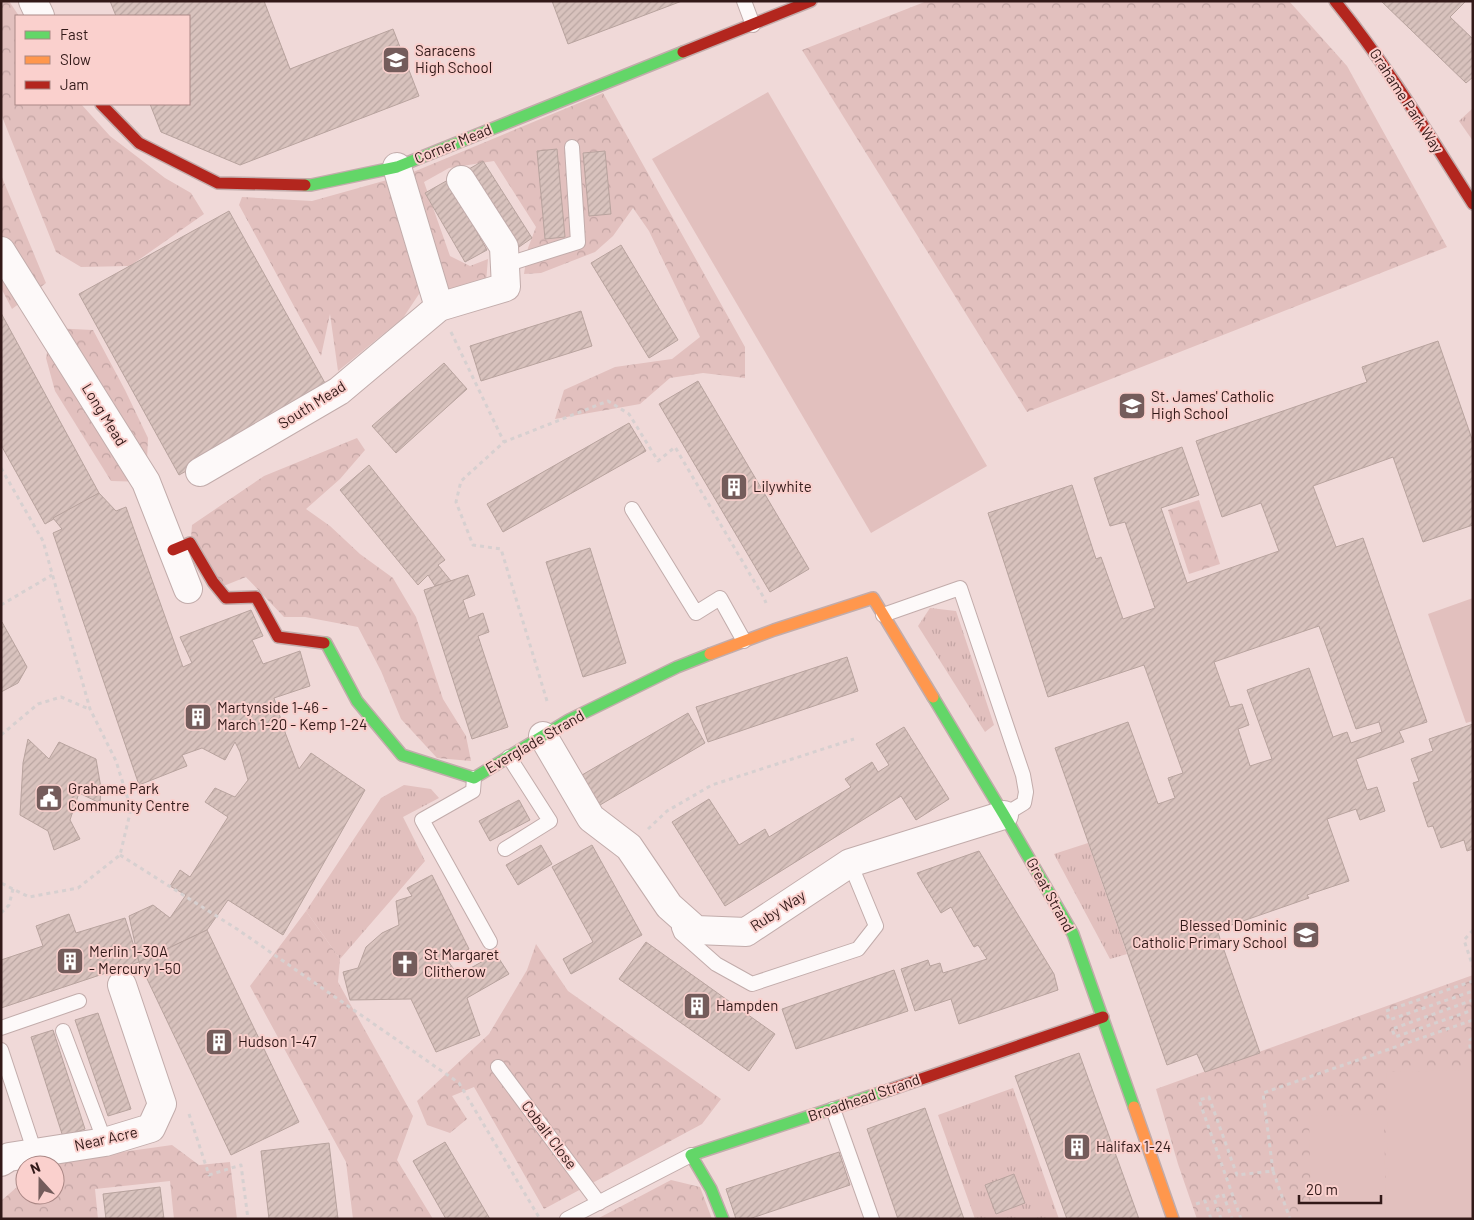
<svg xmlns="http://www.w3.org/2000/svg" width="1474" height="1220" font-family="Barlow,sans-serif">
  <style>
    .grass { fill: url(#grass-tufts) }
    .forest { fill: url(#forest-crowns) }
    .garden { fill: #e2c0be }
    .building { fill: url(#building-hatch); stroke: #b8a39e; fill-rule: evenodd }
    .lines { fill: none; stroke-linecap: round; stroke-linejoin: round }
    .lane-casing { stroke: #c2acab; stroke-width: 16 }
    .street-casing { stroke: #c2acab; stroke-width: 30 }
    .fast-casing { stroke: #c2acab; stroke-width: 14 }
    .slow-casing { stroke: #c2acab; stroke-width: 14 }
    .jam-casing { stroke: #c2acab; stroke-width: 14 }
    .path { stroke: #d7d0d0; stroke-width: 3; stroke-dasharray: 4 4; stroke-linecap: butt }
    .lane { stroke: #fdf9f9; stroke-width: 14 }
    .street { stroke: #fdf9f9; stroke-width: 28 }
    .fast { stroke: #63d668; stroke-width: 11 }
    .slow { stroke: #ff974d; stroke-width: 11 }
    .jam { stroke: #b3261e; stroke-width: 11 }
    .labels { text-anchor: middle; stroke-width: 4; stroke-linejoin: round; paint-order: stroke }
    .poi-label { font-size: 15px; fill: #321918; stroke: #fad0cd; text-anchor: start }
    .street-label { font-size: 15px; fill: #321918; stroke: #fad0cd }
  </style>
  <defs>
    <pattern id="grass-tufts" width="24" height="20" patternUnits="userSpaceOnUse" patternTransform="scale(1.25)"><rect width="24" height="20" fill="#e2c0be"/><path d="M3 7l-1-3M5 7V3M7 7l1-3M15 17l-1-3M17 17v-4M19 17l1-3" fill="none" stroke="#c2a4a3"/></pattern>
    <pattern id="forest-crowns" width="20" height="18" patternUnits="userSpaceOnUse" patternTransform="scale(1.25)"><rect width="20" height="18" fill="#e2c0be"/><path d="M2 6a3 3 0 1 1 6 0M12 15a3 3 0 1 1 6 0" fill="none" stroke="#c2a4a3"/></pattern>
    <pattern id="building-hatch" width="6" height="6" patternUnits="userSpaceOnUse" patternTransform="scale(1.25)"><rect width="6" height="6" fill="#d8c2bd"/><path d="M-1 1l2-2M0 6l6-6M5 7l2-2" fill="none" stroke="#baa6a2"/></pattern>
  </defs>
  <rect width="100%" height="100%" fill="#f0d9d8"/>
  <!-- grass -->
  <g class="grass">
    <path d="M1473,108V141L1459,121Z"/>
    <path d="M930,608L956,611L994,725L985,732L918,626Z"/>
    <path d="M404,785L431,789L439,798L403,817L425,861L340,959L306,911L381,798Z"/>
    <path d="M1088,843L1127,954L1110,959L1054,854Z"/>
    <path d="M1013,1088L1059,1219H975L938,1115Z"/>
  </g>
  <!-- forest -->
  <g class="forest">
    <path d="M1,1H9L19,16H16V104H81L110,136L165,178L191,193L204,214L130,266L81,267L56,252L1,114Z"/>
    <path d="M927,1H1289L1347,66L1447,247L1027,412L802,50Z"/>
    <path d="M603,93L745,347V378L703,373L670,378L640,404L555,419L564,390L615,367L672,359L700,337L649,231L633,208L613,236L595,252L541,273L524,274L528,248L536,227L494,161L449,168L424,182L450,256L470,266L488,259L486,282L463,293L444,288L406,175Z"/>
    <path d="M1,175L46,283L12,309L1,288Z"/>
    <path d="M387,180L423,288L403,318L338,371L330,314L321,356L239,205L242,197L312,201Z"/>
    <path d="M52,328L93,330L125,390L148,438L146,482L111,481L55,391L46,358Z"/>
    <path d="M357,438L365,450L340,479L306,509L330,526L360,554L393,578L416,617L443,699L466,736L471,761L437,758L401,719L381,671L358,627L305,617H284L246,577L221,587L191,537L192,525L264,476Z"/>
    <path d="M1199,500L1220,564L1189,574L1168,510Z"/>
    <path d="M306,911L340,959L338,982L413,1116L397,1160L433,1219H353L346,1162L250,986Z"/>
    <path d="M536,944L568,991L721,1099L702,1124L544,1209L474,1087L452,1096L467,1119L450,1133L427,1125L417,1101L489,1034L527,970Z"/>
    <path d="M1473,975V1219H1197L1178,1164L1156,1089Z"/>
    <path d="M172,1145L199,1165L230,1162L237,1219H174L170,1181L95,1189L98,1219H1V1201L25,1180V1195H55V1165H42L44,1163Z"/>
    <path d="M671,1180L700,1187L712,1219H597Z"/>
  </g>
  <!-- garden -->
  <g class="garden">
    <path d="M768,92L987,466L871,533L652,159Z"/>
    <path d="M1473,598V721L1466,723L1428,614Z"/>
    <path d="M1473,1070V1219H1389L1386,1072Z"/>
    <path d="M1384,1114L1386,1219H1311L1309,1116Z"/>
  </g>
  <!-- building -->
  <g class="building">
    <path d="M110,1H264L290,69L393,29L419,96L240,165L161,132L150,104H189V16H116Z"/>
    <path d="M552,1H682L568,44Z"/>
    <path d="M1381,1H1466L1450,17L1473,39V77L1466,83Z"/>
    <path d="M557,149L565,237L545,239L537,151Z"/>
    <path d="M605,151L611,214L589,216L583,153Z"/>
    <path d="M483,161L532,238L519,247L469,169Z"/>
    <path d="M448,180L487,250L465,262L425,193Z"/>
    <path d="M229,211L330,392L179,475L79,294Z"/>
    <path d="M621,245L678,340L649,358L591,263Z"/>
    <path d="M581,311L592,346L481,381L470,346Z"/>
    <path d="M1,313L99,493L45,524L1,445Z"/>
    <path d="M1438,341L1473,442V525L1423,542L1393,457L1313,486L1336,547L1363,538L1427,722L1399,731L1404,742L1356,759L1367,790L1377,787L1385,811L1360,820L1356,809L1327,819L1349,881L1307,895L1309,898L1217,930L1260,1053L1205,1072L1197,1054L1167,1065L1055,748L1128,722L1158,804L1175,798L1168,778L1183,773L1144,665L1048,697L988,513L1072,485L1096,559L1101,557L1123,619L1155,608L1125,522L1110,526L1094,478L1182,447L1199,495L1161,508L1187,583L1279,551L1261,503L1222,517L1196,441L1367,382L1362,367ZM1319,626L1356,729L1379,722L1382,732L1351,743L1347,732L1333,737L1309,668L1247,690L1272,759L1250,766L1238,729L1249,725L1242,704L1230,707L1214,662Z"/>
    <path d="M444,363L467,389L396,453L372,426Z"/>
    <path d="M698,381L809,569L770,592L659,404Z"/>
    <path d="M629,423L646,451L503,532L487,504Z"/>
    <path d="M369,465L445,560L438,565L451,581L435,586L428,575L418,585L340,490Z"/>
    <path d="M99,493L116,511L126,507L183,667L192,663L180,637L251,610L263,636L252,640L263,664L300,651L310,686L274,698L286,735L299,769L311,753L365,790L283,935L228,900L207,930L139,962L129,916L153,905L170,918L186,895L170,886L180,870L190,877L228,817L205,802L215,788L235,797L248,780L240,752L235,742L225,760L202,748L182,755L187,766L139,785L53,533L62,529L53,518Z"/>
    <path d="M590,548L626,663L583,677L546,562Z"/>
    <path d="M468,575L475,595L463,600L469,618L483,613L489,632L478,636L508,727L472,739L424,590Z"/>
    <path d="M1,622H2L27,667L18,683L1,692Z"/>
    <path d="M847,657L858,691L708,742L696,707Z"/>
    <path d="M688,713L705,743L600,805L582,775Z"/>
    <path d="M1473,724V849L1467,851L1464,840L1441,848L1433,826L1428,827L1413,783L1419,781L1411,759L1433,751L1429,739Z"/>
    <path d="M904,727L949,799L916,820L901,796L725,906L672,822L709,799L739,845L765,829L769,837L851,787L845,779L872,762L878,772L889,765L876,744Z"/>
    <path d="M28,739L49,759L59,742L96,759L101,788L100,803L79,793L70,820L80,839L54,850L48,831L20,815L23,763Z"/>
    <path d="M519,800L530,820L490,841L479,821Z"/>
    <path d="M541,845L552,864L518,885L506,865Z"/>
    <path d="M592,845L642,935L571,974L563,959L593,942L552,867Z"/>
    <path d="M979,851L1054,974L1058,990L959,1024L951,999L915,1011L901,969L928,960L930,966L940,963L943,973L987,959L978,945L974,947L951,907L941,913L917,873Z"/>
    <path d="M432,875L469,949L448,961L458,975L496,954L509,974L467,998L480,1035L436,1052L411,999L350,1000L343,972L358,968L366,947L382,933L399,925L396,901L412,896L407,888Z"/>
    <path d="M69,914L76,933L125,918L139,962L1,1008V960L43,946L36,926Z"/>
    <path d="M207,930L299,1122L231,1155L139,962Z"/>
    <path d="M646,942L775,1034L749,1071L619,979Z"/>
    <path d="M894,970L908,1011L796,1049L782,1009Z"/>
    <path d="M98,1013L131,1109L108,1116L75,1020Z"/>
    <path d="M53,1030L85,1129L63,1137L31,1037Z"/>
    <path d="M1079,1053L1139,1219H1067L1015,1076Z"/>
    <path d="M925,1108L964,1219H898L867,1129Z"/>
    <path d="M445,1142L490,1219H446L413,1161Z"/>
    <path d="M329,1143L338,1219H269L261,1151Z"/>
    <path d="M839,1152L850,1185L749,1219H736L726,1189Z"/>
    <path d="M1014,1174L1025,1203L996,1214L985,1185Z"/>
    <path d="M160,1187L164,1219H106L103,1194Z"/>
  </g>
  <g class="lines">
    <!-- lane casing -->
    <g class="lane-casing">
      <g id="lane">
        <path d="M744,1L753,25"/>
        <path d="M505,265L578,242L572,147"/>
        <path d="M632,509L696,613L720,598L744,641"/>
        <path d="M883,615L960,588L1023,775L1026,792L1024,803L1004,815"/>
        <path d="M474,778L473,791L422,820L490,942"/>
        <path d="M505,849L550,821L509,757"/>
        <path d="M679,928L681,933L716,964L752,984L858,949L876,926L850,863"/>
        <path d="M1,1028L79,1001"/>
        <path d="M63,1031L105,1142"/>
        <path d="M1,1050L35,1153"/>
        <path d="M498,1067L599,1203"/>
        <path d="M833,1109L872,1219"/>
        <path d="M567,1219L691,1155"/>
      </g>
    </g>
    <!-- street casing -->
    <g class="street-casing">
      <g id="street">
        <path d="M33,1L40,16"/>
        <path d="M397,167L439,307"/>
        <path d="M1,251L146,482L188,589"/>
        <path d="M200,472L339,391L439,307L506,287L504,247L461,180"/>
        <path d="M543,736L591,818L629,847L669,906L696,930L746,932L850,863L1004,815"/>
        <path d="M1,1162L9,1157L105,1142L151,1128L162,1104L122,985"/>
      </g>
    </g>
    <!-- fast casing -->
    <g class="fast-casing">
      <g id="fast">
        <path d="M305,185H311L397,167L683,52"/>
        <path d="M324,643H326L357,701L402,755L474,778L569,720L677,667L710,654"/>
        <path d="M933,697L1004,815L1073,934L1134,1107"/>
        <path d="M723,1219L711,1189L691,1155L889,1090"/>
      </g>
    </g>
    <!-- slow casing -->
    <g class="slow-casing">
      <g id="slow">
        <path d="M710,654L774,630L873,598L933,697"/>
        <path d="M1134,1107L1173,1219"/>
      </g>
    </g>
    <!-- jam casing -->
    <g class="jam-casing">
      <g id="jam">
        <path d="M1335,1C1387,65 1429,135 1473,204"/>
        <path d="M683,52L811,1"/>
        <path d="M101,104L139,143L218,183L305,185"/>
        <path d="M173,550L190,543L213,582L226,598L256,597L278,637L324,643"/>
        <path d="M889,1090L1103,1017"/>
      </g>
    </g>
    <!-- path -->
    <g class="path">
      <path d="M451,332L504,442"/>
      <path d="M1,468L43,541L90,709L116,761L131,809L120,855L78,888L29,897L1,883"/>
      <path d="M1,605L52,575"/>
      <path d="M547,701L501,549L473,545L456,502L461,481L504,442L608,401L629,414L658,461L675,447L764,598L766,603"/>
      <path d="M1,735L38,704L61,697L89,709"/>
      <path d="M648,829L667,811L712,785L854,739"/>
      <path d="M120,855L237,929L459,1083L540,1219"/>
      <path d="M1,913L9,905L13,889"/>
      <path d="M1473,930L1464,940L1473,967"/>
      <path d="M1473,981L1386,1011L1389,1020L1473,991"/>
      <path d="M1473,1000L1392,1029L1395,1037L1473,1010"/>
      <path d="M1473,1038L1470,1040V1047H1473"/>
      <path d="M189,1114L209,1175L241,1165L248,1219"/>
      <path d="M1273,1171L1263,1093L1473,1020"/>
      <path d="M1196,1204L1205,1201L1211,1219"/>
      <path d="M1221,1219L1214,1198L1223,1194L1232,1219"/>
      <path d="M1241,1219L1199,1100L1209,1097L1237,1175L1273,1171L1290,1219"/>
    </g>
    <!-- lane -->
    <use href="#lane" class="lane"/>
    <!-- street -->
    <use href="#street" class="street"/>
    <!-- fast -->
    <use href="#fast" class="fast"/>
    <!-- slow -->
    <use href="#slow" class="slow"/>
    <!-- jam -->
    <use href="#jam" class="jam"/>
  </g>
  <!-- icons -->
  <defs>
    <g id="school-square" transform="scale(1.4375)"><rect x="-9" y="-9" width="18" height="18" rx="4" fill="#745c5b" stroke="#fad0cd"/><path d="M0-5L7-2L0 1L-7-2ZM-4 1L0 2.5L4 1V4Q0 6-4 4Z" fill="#fff"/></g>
    <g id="building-square" transform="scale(1.4375)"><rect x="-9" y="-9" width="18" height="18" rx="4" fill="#745c5b" stroke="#fad0cd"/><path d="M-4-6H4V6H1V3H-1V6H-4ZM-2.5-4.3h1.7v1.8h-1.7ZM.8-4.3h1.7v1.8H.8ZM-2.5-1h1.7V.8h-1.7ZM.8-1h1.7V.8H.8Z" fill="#fff"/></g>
    <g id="civic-square" transform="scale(1.4375)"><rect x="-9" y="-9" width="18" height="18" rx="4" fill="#745c5b" stroke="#fad0cd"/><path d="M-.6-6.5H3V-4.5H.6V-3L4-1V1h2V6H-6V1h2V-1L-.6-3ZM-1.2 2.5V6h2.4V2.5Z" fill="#fff"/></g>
    <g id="church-square" transform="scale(1.4375)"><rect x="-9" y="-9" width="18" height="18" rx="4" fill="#745c5b" stroke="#fad0cd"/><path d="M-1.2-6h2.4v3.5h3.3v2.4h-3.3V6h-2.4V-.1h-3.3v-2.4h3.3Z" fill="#fff"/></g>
  </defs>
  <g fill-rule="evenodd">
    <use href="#school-square" x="396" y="60"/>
    <use href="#school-square" x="1132" y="406"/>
    <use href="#building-square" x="734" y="487"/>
    <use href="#building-square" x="198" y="717"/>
    <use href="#civic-square" x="49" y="798"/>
    <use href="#school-square" x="1306" y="935"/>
    <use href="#building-square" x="70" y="961"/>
    <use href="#church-square" x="405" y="964"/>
    <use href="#building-square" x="697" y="1006"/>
    <use href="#building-square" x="219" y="1042"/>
    <use href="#building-square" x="1077" y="1147"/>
  </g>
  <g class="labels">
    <!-- poi labels -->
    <g class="poi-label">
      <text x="415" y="56">Saracens<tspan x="415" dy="17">High School</tspan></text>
      <text x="1151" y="402">St. James' Catholic<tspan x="1151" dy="17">High School</tspan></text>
      <text x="753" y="492">Lilywhite</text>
      <text x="217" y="713">Martynside 1-46 -<tspan x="217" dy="17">March 1-20 - Kemp 1-24</tspan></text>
      <text x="68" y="794">Grahame Park<tspan x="68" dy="17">Community Centre</tspan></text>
      <text x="1287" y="931" text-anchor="end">Blessed Dominic<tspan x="1287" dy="17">Catholic Primary School</tspan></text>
      <text x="89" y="957">Merlin 1-30A<tspan x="89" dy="17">- Mercury 1-50</tspan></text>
      <text x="424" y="960">St Margaret<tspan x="424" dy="17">Clitherow</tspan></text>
      <text x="716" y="1011">Hampden</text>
      <text x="238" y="1047">Hudson 1-47</text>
      <text x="1096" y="1152">Halifax 1-24</text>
    </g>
    <!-- street labels -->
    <g class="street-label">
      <text transform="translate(1406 101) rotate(57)" y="5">Grahame Park Way</text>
      <text transform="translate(453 144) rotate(-22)" y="5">Corner Mead</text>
      <text transform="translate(312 405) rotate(-32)" y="5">South Mead</text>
      <text transform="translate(104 415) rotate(58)" y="5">Long Mead</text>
      <text transform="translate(535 742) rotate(-30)" y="5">Everglade Strand</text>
      <text transform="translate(1050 895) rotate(61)" y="5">Great Strand</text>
      <text transform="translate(778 911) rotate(-33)" y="5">Ruby Way</text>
      <text transform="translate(864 1098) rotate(-19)" y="5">Broadhead Strand</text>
      <text transform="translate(549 1135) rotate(53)" y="5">Cobalt Close</text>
      <text transform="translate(106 1139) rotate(-13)" y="5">Near Acre</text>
    </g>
  </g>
  <!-- border -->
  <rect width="1474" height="1220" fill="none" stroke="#321918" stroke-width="5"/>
  <!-- legend -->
  <rect x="15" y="15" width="175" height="90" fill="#fad0cd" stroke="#aa8785"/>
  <rect x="25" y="31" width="25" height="8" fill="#63d668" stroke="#aa8785"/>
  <text x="60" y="40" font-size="15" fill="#321918">Fast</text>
  <rect x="25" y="56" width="25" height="8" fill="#ff974d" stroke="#aa8785"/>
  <text x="60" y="65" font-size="15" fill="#321918">Slow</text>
  <rect x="25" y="81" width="25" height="8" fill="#b3261e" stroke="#aa8785"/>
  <text x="60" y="90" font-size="15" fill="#321918">Jam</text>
  <!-- north arrow -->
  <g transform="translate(40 1180) rotate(339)"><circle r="24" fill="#fad0cd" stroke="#aa8785"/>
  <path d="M0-4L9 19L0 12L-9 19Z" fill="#745c5b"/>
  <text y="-8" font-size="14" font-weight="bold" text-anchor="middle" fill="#321918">N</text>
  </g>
  <!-- scale -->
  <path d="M1299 1195v8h82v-8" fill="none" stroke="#321918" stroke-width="2.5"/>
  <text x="1306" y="1195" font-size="15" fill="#321918" stroke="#fad0cd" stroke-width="4" paint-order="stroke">20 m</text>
</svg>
